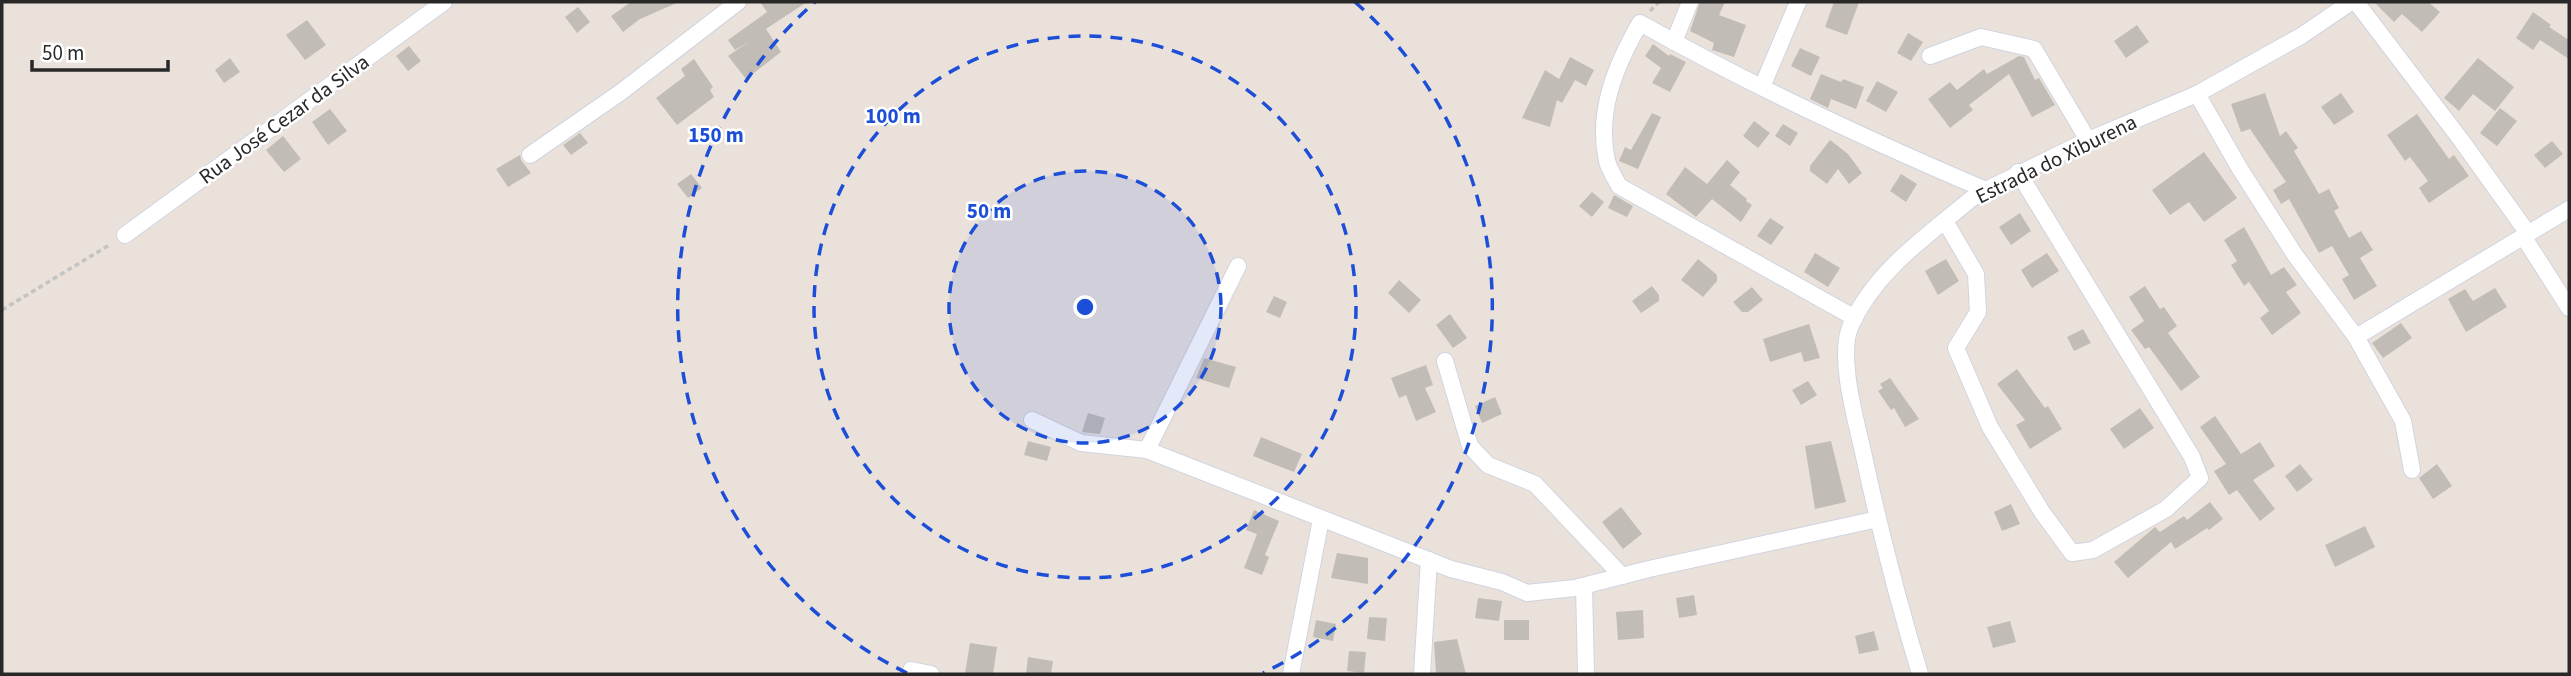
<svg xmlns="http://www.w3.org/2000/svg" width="2571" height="676" font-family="'Source Sans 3',sans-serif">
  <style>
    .building { fill: #c2bcb7 }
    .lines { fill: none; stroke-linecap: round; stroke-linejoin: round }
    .street-casing { stroke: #d0d4e0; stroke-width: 18 }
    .path { stroke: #c3c3c3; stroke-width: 3.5; stroke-dasharray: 5 3.5; stroke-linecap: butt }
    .street { stroke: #fff; stroke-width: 16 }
    .ring { fill: none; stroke: #1d4ed8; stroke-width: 3.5; stroke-dasharray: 12 9 }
    .labels { text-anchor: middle; stroke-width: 5; stroke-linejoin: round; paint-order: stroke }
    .street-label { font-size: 21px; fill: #282828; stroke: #fff }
    .centre { fill: #1d4ed8; stroke: #fff; stroke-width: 3.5 }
    .ring-label { font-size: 21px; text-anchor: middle; font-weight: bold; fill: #1d4ed8; stroke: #fff; stroke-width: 5; stroke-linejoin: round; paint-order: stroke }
  </style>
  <rect width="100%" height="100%" fill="#eae2da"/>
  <!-- building -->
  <g class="building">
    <path d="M631,2H679L640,19L623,32L611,16Z"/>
    <path d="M760,2H807L766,29L781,52L746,79L728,56L750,41L735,50L728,40L767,12Z"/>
    <path d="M1700,2H1725L1719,15L1746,25L1734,57L1712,50L1714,43L1690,31Z"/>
    <path d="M1834,2H1859L1847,35L1825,27Z"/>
    <path d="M2374,2H2428L2440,12L2422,32L2402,14L2394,22Z"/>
    <path d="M578,7L590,22L577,33L565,17Z"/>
    <path d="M2533,12L2551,25L2549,27L2569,40V59L2540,40L2533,50L2516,38Z"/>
    <path d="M307,20L326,45L305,60L286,35Z"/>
    <path d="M2137,25L2149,42L2126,58L2114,41Z"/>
    <path d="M1908,33L1923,42L1911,61L1897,53Z"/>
    <path d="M1653,44L1669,56L1670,54L1686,62L1670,92L1652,83L1661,68L1645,56Z"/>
    <path d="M409,46L421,61L408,71L396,56Z"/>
    <path d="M1800,48L1820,57L1811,76L1791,66Z"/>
    <path d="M2019,56L2024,57L2035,80L2039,78L2055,105L2032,117L2009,74L1969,105L1973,110L1950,128L1928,99L1950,82L1957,90L1984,69L1987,74Z"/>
    <path d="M1570,57L1594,70L1586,86L1575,80L1562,103L1557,100L1550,127L1522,118L1545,70L1559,79Z"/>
    <path d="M230,58L240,72L224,83L215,70Z"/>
    <path d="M2478,58L2514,87L2495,111L2473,94L2459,111L2444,98Z"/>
    <path d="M694,59L713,87L710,90L714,97L677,125L656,98L685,76L681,69Z"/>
    <path d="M1821,74L1841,82L1843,79L1864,87L1856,109L1831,99L1828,108L1810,99Z"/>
    <path d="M1877,81L1898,92L1886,112L1866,101Z"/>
    <path d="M2265,93L2280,136L2286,131L2298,148L2294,151L2319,194L2329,189L2339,208L2334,211L2349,238L2361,231L2373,250L2360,258L2377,286L2354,300L2342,279L2349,275L2332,246L2319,253L2289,199L2281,204L2273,190L2286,182L2250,129L2241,132L2231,104Z"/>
    <path d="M2341,93L2354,112L2334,125L2321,107Z"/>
    <path d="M2500,108L2517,121L2497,146L2480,133Z"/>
    <path d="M330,109L347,131L328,145L312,122Z"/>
    <path d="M1652,113L1661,117L1638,169L1619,161L1625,147L1631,150Z"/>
    <path d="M2417,114L2449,159L2454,155L2469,176L2429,203L2419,188L2428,181L2410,157L2405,161L2387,135Z"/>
    <path d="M1754,121L1770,133L1758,148L1743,136Z"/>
    <path d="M1783,124L1798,133L1790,146L1775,136Z"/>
    <path d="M580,133L588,143L571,155L563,145Z"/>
    <path d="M283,136L301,159L284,172L266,150Z"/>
    <path d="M1830,140L1848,154L1862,173L1849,184L1838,169L1827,184L1810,171V166Z"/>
    <path d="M2552,141L2563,154L2545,168L2534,155Z"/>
    <path d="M2204,152L2237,198L2204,222L2189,202L2170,215L2152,190Z"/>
    <path d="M520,155L521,160L531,173L508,187L496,169Z"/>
    <path d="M1727,160L1740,172L1730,185L1747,199L1746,201L1752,205L1741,222L1712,199L1696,217L1666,194L1685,167L1707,184Z"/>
    <path d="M691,174L702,188L688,198L677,184Z"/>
    <path d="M1901,174L1917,184L1906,202L1890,191Z"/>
    <path d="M1592,192L1604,202L1592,217L1579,206Z"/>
    <path d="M1614,195L1633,206L1627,217L1608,208Z"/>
    <path d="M2020,213L2031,231L2011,245L1999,227Z"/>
    <path d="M1770,218L1784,227L1771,245L1757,236Z"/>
    <path d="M2244,227L2271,275L2284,267L2297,285L2286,292L2301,313L2272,335L2260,318L2269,311L2249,282L2244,286L2231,265L2237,261L2224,240Z"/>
    <path d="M1815,253L1840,268L1828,287L1804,272Z"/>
    <path d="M2047,253L2059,271L2032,288L2021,270Z"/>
    <path d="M1698,259L1717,275V281L1703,297L1681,280Z"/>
    <path d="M1946,259L1959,281L1938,295L1925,271Z"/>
    <path d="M1399,280L1421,300L1409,313L1388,293Z"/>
    <path d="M1652,286L1659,295V301L1641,313L1632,301Z"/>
    <path d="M2145,286L2160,309L2164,307L2177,326L2168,333L2200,377L2181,391L2149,347L2145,349L2131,330L2144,321L2129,297Z"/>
    <path d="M1752,287L1763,300L1748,312H1742L1733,302Z"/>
    <path d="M2495,288L2507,307L2466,332L2448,299L2465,289L2473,301Z"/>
    <path d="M1274,296L1287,302L1280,318L1266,312Z"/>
    <path d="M1450,314L1467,338L1453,348L1436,325Z"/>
    <path d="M2401,323L2412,338L2383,358L2372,343Z"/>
    <path d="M1809,324L1820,358L1804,362L1801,352L1770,362L1763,339Z"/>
    <path d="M2083,329L2091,343L2074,351L2067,337Z"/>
    <path d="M1204,358L1236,367L1229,388L1196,378Z"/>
    <path d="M1426,365L1433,385L1425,388L1436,412L1416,421L1406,395L1399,398L1391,378Z"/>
    <path d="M2017,369L2045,408L2048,406L2062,429L2030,449L2016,425L2025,420L1997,384Z"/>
    <path d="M1890,378L1919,419L1905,427L1894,408L1891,410L1878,391L1883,388L1880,384Z"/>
    <path d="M1808,381L1817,395L1801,405L1792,390Z"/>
    <path d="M1495,397L1502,414L1482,423L1475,406Z"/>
    <path d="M2140,408L2154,428L2124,449L2110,429Z"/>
    <path d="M1088,413L1105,418L1100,434L1082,432Z"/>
    <path d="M2215,416L2241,454L2260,442L2275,466L2253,480L2275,509L2260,521L2237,490L2229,495L2214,471L2226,464L2200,427Z"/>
    <path d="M1261,437L1302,454L1294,472L1253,456Z"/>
    <path d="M1028,441L1051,447L1047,461L1024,455Z"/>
    <path d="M1831,441L1846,502L1815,509L1805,446Z"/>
    <path d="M2300,464L2313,480L2297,492L2285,476Z"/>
    <path d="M2437,464L2452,486L2433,499L2419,478Z"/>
    <path d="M2210,502L2223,519L2209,530L2207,528L2175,549L2171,542L2128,578L2114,562L2155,527L2160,532L2184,516L2187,520Z"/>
    <path d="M2011,504L2020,524L2002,531L1994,512Z"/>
    <path d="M1621,507L1642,534L1623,549L1602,522Z"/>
    <path d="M1254,510L1279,521L1265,555L1269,557L1262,575L1244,568L1257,534L1246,530Z"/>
    <path d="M2365,526L2375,547L2335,567L2325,545Z"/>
    <path d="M1337,553L1368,558V584L1331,578Z"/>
    <path d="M1694,595L1697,615L1679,618L1676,598Z"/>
    <path d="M1478,598L1502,601L1499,621L1475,618Z"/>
    <path d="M1643,610L1644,638L1618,640L1616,612Z"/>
    <path d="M1369,617L1387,618L1385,641L1367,639Z"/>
    <path d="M1316,620L1336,624L1333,641L1313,637Z"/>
    <rect x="1504" y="620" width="25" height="20"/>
    <path d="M2010,621L2016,642L1993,648L1987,627Z"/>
    <path d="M1874,631L1879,650L1859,654L1855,636Z"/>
    <path d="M1457,639L1466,674H1436L1434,642Z"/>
    <path d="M970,643L997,647L993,674L965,673Z"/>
    <path d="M1349,651L1366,652L1364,673L1347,671Z"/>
    <path d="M1028,657L1053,661L1051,674H1026Z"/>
  </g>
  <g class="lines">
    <!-- street casing -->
    <g class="street-casing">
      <g id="street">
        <path d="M2356,2L2461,140L2527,232"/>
        <path d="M1674,42L1690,2"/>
        <path d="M1930,56L1981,37L2034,49L2088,140"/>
        <path d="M1762,87L1798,2"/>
        <path d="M2197,94L2240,169L2295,255L2356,337L2403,421L2412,470"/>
        <path d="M530,155L621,92L738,2"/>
        <path d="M1945,221L1976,274L1978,312L1956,348L1990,427L2042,512L2072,553L2093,550L2166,509L2200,478L2192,457L2018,172"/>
        <path d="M125,235L444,2"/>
        <path d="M2523,236L2569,308"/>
        <path d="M1855,318L1619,186C1615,178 1609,169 1607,161C1596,111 1616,65 1640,23C1752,86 1868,140 1986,190"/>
        <path d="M2356,337L2569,209"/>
        <path d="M1445,361L1470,446L1488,465L1535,484L1622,576"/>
        <path d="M1032,420L1081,443L1147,450L1451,569L1502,582L1527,593L1575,588L1649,569L1878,519"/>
        <path d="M1147,450L1238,266"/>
        <path d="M1584,586L1586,674"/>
        <path d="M911,670L931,674"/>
        <path d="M1291,674L1321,519"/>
        <path d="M1422,674L1429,560"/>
        <path d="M1920,674C1898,601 1879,527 1863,452C1856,420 1837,355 1851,325C1875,271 1927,236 1971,199L1986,190L2088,140L2197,94L2301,36L2351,2"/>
      </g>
    </g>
    <!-- path -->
    <g class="path">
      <path d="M1650,11L1659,2"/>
      <path d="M2,310L111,244"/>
    </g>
    <!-- street -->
    <use href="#street" class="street"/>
  </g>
  <!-- distance rings -->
  <circle cx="1085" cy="307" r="136" fill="#1d4ed8" fill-opacity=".12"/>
  <g class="ring">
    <circle cx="1085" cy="307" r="136"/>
    <circle cx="1085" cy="307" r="271"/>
    <path d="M907 673A407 407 0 0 1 815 2M1355 2A407 407 0 0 1 1263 673"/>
  </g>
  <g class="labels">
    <!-- street labels -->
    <g class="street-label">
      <text transform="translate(284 119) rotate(-36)" y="7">Rua José Cezar da Silva</text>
      <text transform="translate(2056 159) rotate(-26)" y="7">Estrada do Xiburena</text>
    </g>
  </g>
  <circle cx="1085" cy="307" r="10" class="centre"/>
  <g class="ring-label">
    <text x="893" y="123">100 m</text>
    <text x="716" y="142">150 m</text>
    <text x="989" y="218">50 m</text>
  </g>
  <!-- border -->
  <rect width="2571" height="676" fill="none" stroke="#282828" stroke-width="7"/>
  <!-- scale -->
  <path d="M32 60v10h136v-10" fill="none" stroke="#282828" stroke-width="3.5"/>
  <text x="42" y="60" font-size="21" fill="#282828" stroke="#ffffff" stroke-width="5" paint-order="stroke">50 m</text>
</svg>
